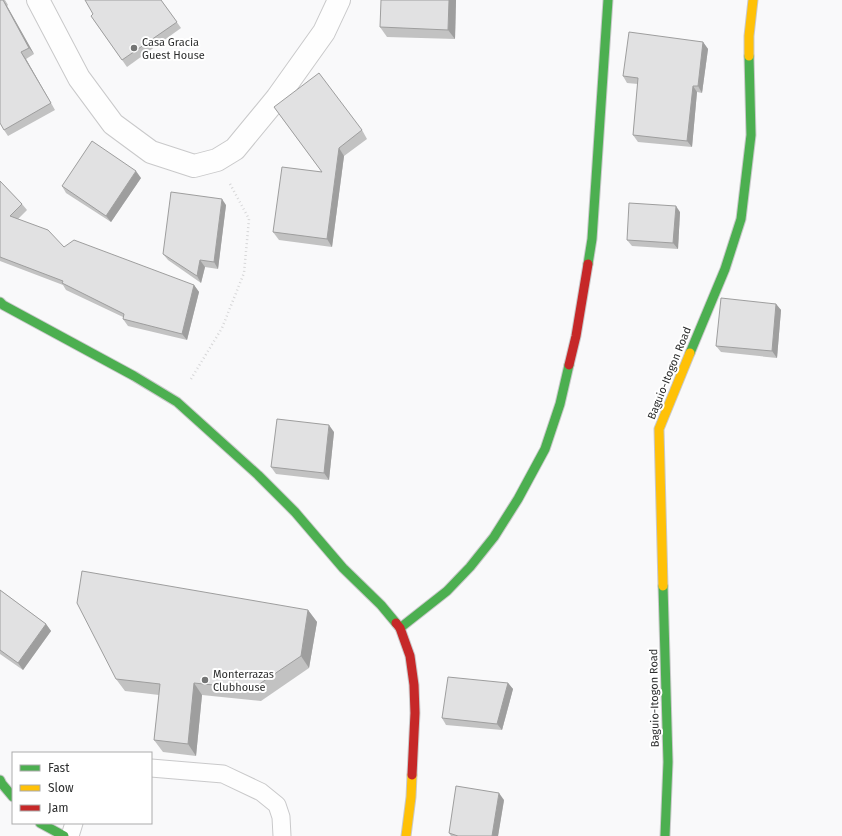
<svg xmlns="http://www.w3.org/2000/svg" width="842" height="836" font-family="'Fira Sans',sans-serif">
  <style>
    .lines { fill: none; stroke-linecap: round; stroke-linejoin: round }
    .lane-casing { stroke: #c9c9ca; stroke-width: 19 }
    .street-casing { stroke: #c9c9ca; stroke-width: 24 }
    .fast-casing { stroke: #c9c9ca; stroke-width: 11 }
    .slow-casing { stroke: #c9c9ca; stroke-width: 11 }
    .jam-casing { stroke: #c9c9ca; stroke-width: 11 }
    .path { stroke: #d7d7d8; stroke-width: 2.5; stroke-dasharray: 1 3; stroke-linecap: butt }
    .lane { stroke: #fefefe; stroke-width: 17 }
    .street { stroke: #fefefe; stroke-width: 22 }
    .fast { stroke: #4caf50; stroke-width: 9 }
    .slow { stroke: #ffc107; stroke-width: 9 }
    .jam { stroke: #c62828; stroke-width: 9 }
    .wall { fill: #c2c2c2 }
    .shaded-wall { fill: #9e9e9e }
    .building { fill: #e1e1e2; stroke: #9e9e9e }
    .poi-dot { fill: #747575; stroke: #fff; stroke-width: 1.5 }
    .labels { text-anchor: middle; stroke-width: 4; stroke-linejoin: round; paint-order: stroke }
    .poi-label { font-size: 11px; fill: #2d2e2e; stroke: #fff; text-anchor: start }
    .street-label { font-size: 11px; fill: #2d2e2e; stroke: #fff }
  </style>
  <rect width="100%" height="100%" fill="#f9f9fa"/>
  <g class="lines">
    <!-- lane casing -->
    <g class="lane-casing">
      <g id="lane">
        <path d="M151,768L223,774L261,792L277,805L281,817L282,836"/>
        <path d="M70,836L74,823"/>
      </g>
    </g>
    <!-- street casing -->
    <g class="street-casing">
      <path id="street" d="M38,0L79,78L113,124L151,152L194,166L217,160L235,149L277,98L324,32L339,0"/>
    </g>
    <!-- fast casing -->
    <g class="fast-casing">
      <g id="fast">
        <path d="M588,264L592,239L608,0"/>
        <path d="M0,302L3,305L134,376L177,402L258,475L295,512L343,568L381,605L396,623"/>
        <path d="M690,353L725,269L741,219L751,135L749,56"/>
        <path d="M663,586L668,762L665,836"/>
        <path d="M400,628L447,591L470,567L494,537L518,499L545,449L560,404L569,365"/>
        <path d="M0,780L2,784L13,797"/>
        <path d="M40,823L64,836"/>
      </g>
    </g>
    <!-- slow casing -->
    <g class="slow-casing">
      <g id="slow">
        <path d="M749,56V36L753,0"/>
        <path d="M663,586L659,429L690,353"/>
        <path d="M406,836L411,797L412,775"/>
      </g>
    </g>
    <!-- jam casing -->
    <g class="jam-casing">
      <g id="jam">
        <path d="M569,365L576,336L588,264"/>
        <path d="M396,623L400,628L410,656L414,685L415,713L412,775"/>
      </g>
    </g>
    <!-- path -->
    <path class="path" d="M191,379L222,328L244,273L249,219L229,182"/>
    <!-- lane -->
    <use href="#lane" class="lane"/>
    <!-- street -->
    <use href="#street" class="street"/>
    <!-- fast -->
    <use href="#fast" class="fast"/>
    <!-- slow -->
    <use href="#slow" class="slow"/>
    <!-- jam -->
    <use href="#jam" class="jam"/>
  </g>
  <!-- wall -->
  <g class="wall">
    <path d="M0,0H5L8,5L7,6L34,54L26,59L55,110L8,136L4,130Z"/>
    <path d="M161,0L181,28L127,67L91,16Z"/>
    <path d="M456,0L455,39L387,37L380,27Z"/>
    <path d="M703,42L708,49L702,93L697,92L692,147L638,142L633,135L638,84L627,83L623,76Z"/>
    <path d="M274,107L362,130L367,139L344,156L332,247L279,240L273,232L322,172Z"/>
    <path d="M141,178L111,222L66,193L62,186Z"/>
    <path d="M0,181L22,204L27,210L18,219L64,247L194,285L199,292L187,340L128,326L123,319V317L66,290L63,285L0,261Z"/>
    <path d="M226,205L218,269L205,267L201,283L168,260L163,254Z"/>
    <path d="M680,212L678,249L632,246L627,240Z"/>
    <path d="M776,304L781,310L777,358L721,352L716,346Z"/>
    <path d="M334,432L329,480L276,474L271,467Z"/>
    <path d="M0,590L46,624L51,631L23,670L0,654Z"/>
    <path d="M308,610L317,622L309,668L261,701L202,695L196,756L163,752L154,740L159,695L125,691L116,679Z"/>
    <path d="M508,683L513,689L502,730L446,725L442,718Z"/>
    <path d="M504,800L498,836H451L449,833Z"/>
  </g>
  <!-- shaded-wall -->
  <g class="shaded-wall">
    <path d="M3,0L7,6L34,54L29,48Z"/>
    <path d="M449,0H456L455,39L448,30Z"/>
    <path d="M703,42L708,49L702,93L698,86Z"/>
    <path d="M21,52L26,59L55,110L51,103Z"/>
    <path d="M693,86L697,92L692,147L687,141Z"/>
    <path d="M339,148L344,156L332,247L327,239Z"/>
    <path d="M136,171L141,178L111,222L106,216Z"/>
    <path d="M222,199L226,205L218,269L214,262Z"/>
    <path d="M676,206L680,212L678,249L673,243Z"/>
    <path d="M200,260L205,267L201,283L197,276Z"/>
    <path d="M194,285L199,292L187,340L182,334Z"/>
    <path d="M776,304L781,310L777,358L772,351Z"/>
    <path d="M329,425L334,432L329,480L324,473Z"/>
    <path d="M308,610L317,622L309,668L301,656Z"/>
    <path d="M46,624L51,631L23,670L18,663Z"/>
    <path d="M194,683L202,695L196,756L188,744Z"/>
    <path d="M508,683L513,689L502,730L497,724Z"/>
    <path d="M499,793L504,800L498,836H492Z"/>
  </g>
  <!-- building -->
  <g class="building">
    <path d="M0,0H3L29,48L21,52L51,103L4,130L0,123Z"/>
    <path d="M85,0H161L177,22L122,60L91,16L93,14Z"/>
    <path d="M381,0H449L448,30L380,27Z"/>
    <path d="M629,32L703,42L698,86H693L687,141L633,135L638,78L623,76Z"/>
    <path d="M319,73L362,130L339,148L327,239L273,232L282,167L322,172L274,107Z"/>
    <path d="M92,141L136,171L106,216L62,186Z"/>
    <path d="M0,181L22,204L10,216L48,230L64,247L74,240L194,285L182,334L123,319L124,314L62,283L63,281L0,257Z"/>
    <path d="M171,192L222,199L214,262L200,260L197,276L163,254Z"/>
    <path d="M629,203L676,206L673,243L627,240Z"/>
    <path d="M721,298L776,304L772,351L716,346Z"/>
    <path d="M277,419L329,425L324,473L271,467Z"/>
    <path d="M82,571L308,610L301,656L252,689L194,683L188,744L154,740L160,684L116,679L77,603Z"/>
    <path d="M0,590L46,624L18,663L0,650Z"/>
    <path d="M448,677L508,683L497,724L442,718Z"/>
    <path d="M456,786L499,793L492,836H458L449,833Z"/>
  </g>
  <!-- markers -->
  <g class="poi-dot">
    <circle cx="134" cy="48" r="4"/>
    <circle cx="205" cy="680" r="4"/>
  </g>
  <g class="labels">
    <!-- poi labels -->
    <g class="poi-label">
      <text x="142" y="46">Casa Gracia<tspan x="142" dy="13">Guest House</tspan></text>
      <text x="213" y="678">Monterrazas<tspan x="213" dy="13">Clubhouse</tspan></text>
    </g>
    <!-- street labels -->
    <g class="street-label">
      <text transform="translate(669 373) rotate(-68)" y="4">Baguio-Itogon Road</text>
      <text transform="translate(654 698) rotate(-91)" y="4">Baguio-Itogon Road</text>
    </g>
  </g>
  <!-- legend -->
  <rect x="12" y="752" width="140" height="72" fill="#ffffff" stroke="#ababab"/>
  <rect x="20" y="765" width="20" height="6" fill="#4caf50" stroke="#ababab"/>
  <text x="48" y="772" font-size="12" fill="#2d2e2e">Fast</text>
  <rect x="20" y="785" width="20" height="6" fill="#ffc107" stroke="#ababab"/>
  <text x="48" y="792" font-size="12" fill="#2d2e2e">Slow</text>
  <rect x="20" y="805" width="20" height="6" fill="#c62828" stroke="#ababab"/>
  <text x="48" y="812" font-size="12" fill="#2d2e2e">Jam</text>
</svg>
